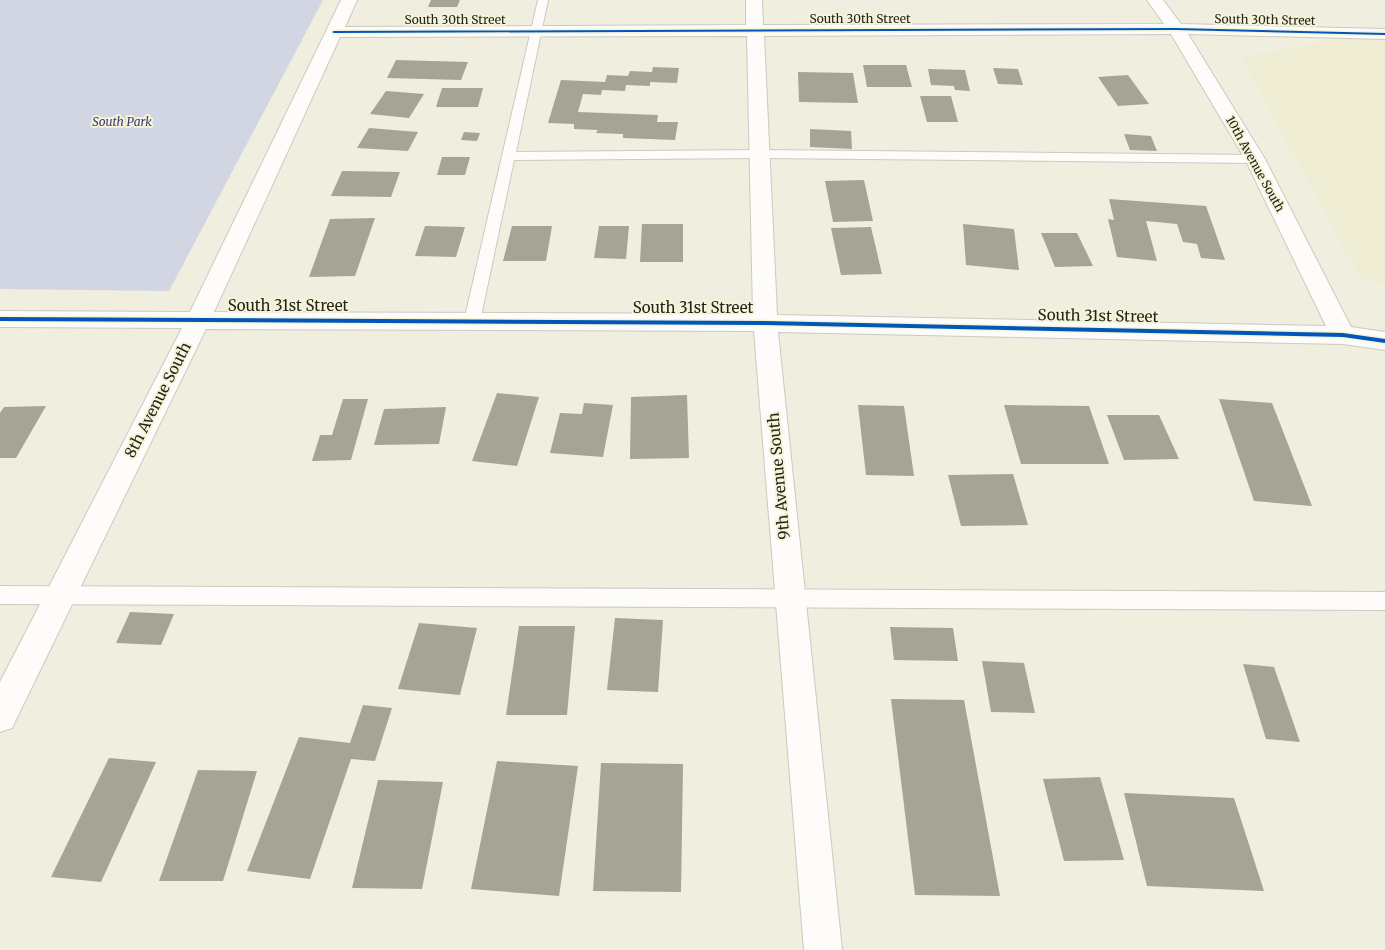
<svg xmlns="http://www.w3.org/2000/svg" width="1385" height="950" font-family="Merriweather,serif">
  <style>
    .built { fill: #efeed4 }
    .green { fill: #d2d5e2 }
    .building { fill: #a6a595 }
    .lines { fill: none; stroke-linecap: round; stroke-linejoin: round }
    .service-casing { stroke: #cbcabf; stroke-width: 2 }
    .minor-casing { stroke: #cbcabf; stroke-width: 2 }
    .service { fill: #fdfcfa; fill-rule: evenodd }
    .minor { fill: #fdfcfa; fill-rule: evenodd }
    .cycleway-casing { stroke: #f5f4d9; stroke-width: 3 }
    .cycleway { fill: #0057b8; fill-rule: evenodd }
    .labels { text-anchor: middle; stroke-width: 4; stroke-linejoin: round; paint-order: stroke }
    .far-street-label { font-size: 12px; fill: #25241a; stroke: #f5f4d9 }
    .far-park-label { font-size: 12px; font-style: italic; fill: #373a77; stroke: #f5f4d9 }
    .street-label { font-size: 15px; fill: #25241a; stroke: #f5f4d9 }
  </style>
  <rect width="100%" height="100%" fill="#efeedf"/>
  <!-- built -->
  <path class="built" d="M1351,37L1385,40V286L1360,278L1241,57Z"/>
  <!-- green -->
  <path class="green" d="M0,0H323L169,291L0,289Z"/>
  <!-- building -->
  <g class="building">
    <path d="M431,0H460L457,7H428Z"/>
    <path d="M396,60L468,62L461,80L387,78Z"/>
    <path d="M863,65H906L912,87H867Z"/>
    <path d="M653,67L679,68L677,83L650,82V86L626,85L625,91L602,90L601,95L583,94L578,112L658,115L657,122H678L675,140L623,138V134L596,133L598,130L574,129V124L548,123L561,80L605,82L607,75L628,76L630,71L652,72Z"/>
    <path d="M993,68L1018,69L1023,85L998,84Z"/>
    <path d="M928,69L965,70L970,91L955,90L954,86L931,85Z"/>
    <path d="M798,72L853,73L858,103L799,102Z"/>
    <path d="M1128,75L1149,104L1118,106L1098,77Z"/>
    <path d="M442,88H483L478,107H436Z"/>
    <path d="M386,91L424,94L409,118L370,114Z"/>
    <path d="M920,96H951L958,122H927Z"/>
    <path d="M369,128L418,132L408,151L357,148Z"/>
    <path d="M810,129L851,131L852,149L810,147Z"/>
    <path d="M464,132L480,133L477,141L461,140Z"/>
    <path d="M1124,134L1151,136L1157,151L1130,150Z"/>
    <path d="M442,157H470L465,175H437Z"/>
    <path d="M342,171L400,172L391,197L331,196Z"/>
    <path d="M864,180L873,221L833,222L825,181Z"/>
    <path d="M1109,199L1206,206L1225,260L1201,258L1197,244L1183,242L1177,224L1146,221L1157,261L1117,257L1108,219L1114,220Z"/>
    <path d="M375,218L355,276L309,277L330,219Z"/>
    <path d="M642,224H683V262H640Z"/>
    <path d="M963,224L1014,229L1019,270L966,265Z"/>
    <path d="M425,226L465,227L456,257L415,256Z"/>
    <path d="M512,226H552L546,261H503Z"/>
    <path d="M599,226H629L626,259L594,258Z"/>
    <path d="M871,227L882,274L841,275L831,228Z"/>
    <path d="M1041,233H1077L1093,266L1055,267Z"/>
    <path d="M497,393L539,397L517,466L472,461Z"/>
    <path d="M687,395L689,458L630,459L631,397Z"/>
    <path d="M343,399H368L351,460L312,461L320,435H332Z"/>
    <path d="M1219,399L1272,403L1312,506L1254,501Z"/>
    <path d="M584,403L613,405L603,457L550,453L560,413L582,414Z"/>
    <path d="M858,405L904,406L914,476L866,475Z"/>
    <path d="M1004,405L1089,406L1109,464H1021Z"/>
    <path d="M46,406L16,458H0V413L4,407Z"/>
    <path d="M446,407L439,444L374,445L384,409Z"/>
    <path d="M1107,415H1159L1179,459L1124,460Z"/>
    <path d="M1013,474L1028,525L961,526L948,475Z"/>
    <path d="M130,612L174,614L161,645L116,643Z"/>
    <path d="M615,618L663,620L658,692L607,690Z"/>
    <path d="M419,623L477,628L460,695L398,689Z"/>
    <path d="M519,626H575L567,715H506Z"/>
    <path d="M890,627L953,628L958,661L894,660Z"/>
    <path d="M982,661L1024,663L1035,713L991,712Z"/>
    <path d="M1243,664L1274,667L1300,742L1266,739Z"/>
    <path d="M891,699L964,700L1000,896L915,895Z"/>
    <path d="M363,705L392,708L375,761L351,759L310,879L247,871L299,737L350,743Z"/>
    <path d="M109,758L156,762L101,882L51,877Z"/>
    <path d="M497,761L578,766L559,896L471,889Z"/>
    <path d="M601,763L683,764L681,892L593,891Z"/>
    <path d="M198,770L257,771L223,881H159Z"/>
    <path d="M1100,777L1124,860L1064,861L1043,779Z"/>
    <path d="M378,780L443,782L422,889L352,888Z"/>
    <path d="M1124,793L1234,798L1264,891L1147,886Z"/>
  </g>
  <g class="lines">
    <!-- service casing -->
    <g class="service-casing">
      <g id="service">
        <path d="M538,0H548L516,152L760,150L1255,155L1261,159L1255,163L760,158L514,160L480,321L477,325L472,326L467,325L464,321Z"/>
        <path d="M0,586L1385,592V610L0,604Z"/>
      </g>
    </g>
    <!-- minor casing -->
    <g class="minor-casing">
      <path id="minor" d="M341,0H357L345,27L746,25V0H762L763,25L1164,24L1147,0H1163L1181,24L1385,29V39L1188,34L1265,159L1351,327L1385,332V350L1343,344L778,332L842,950H804L754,331L206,329L12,728L0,732V682L182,328L0,327V311L190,312ZM1171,34L1245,159L1326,326L777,315L764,36ZM747,36L753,314L214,312L340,37Z"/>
    </g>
    <!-- service -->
    <use href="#service" class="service"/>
    <!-- minor -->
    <use href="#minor" class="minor"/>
    <!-- cycleway casing -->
    <g class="cycleway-casing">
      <g id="cycleway">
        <path d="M1176,28L1385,33V35L1176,30L334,33L332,32L334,31Z"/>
        <path d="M0,317L765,321L1343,333L1385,339V343L1343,337L765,325L0,321Z"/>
      </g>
    </g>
    <!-- cycleway -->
    <use href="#cycleway" class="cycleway"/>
  </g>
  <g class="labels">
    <!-- far-street labels -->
    <g class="far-street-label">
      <text x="860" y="23">South 30th Street</text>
      <text x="455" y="24">South 30th Street</text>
      <text transform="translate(1265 20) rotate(1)" y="4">South 30th Street</text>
      <text transform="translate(1255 164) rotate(61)" y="4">10th Avenue South</text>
    </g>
    <!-- far-park labels -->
    <g class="far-park-label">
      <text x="122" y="126">South Park</text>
    </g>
    <!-- street labels -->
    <g class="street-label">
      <text x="288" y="311">South 31st Street</text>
      <text x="693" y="313">South 31st Street</text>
      <text transform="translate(1098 316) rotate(1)" y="5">South 31st Street</text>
      <text transform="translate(158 400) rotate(-63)" y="5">8th Avenue South</text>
      <text transform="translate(779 476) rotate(-95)" y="5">9th Avenue South</text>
    </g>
  </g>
</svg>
